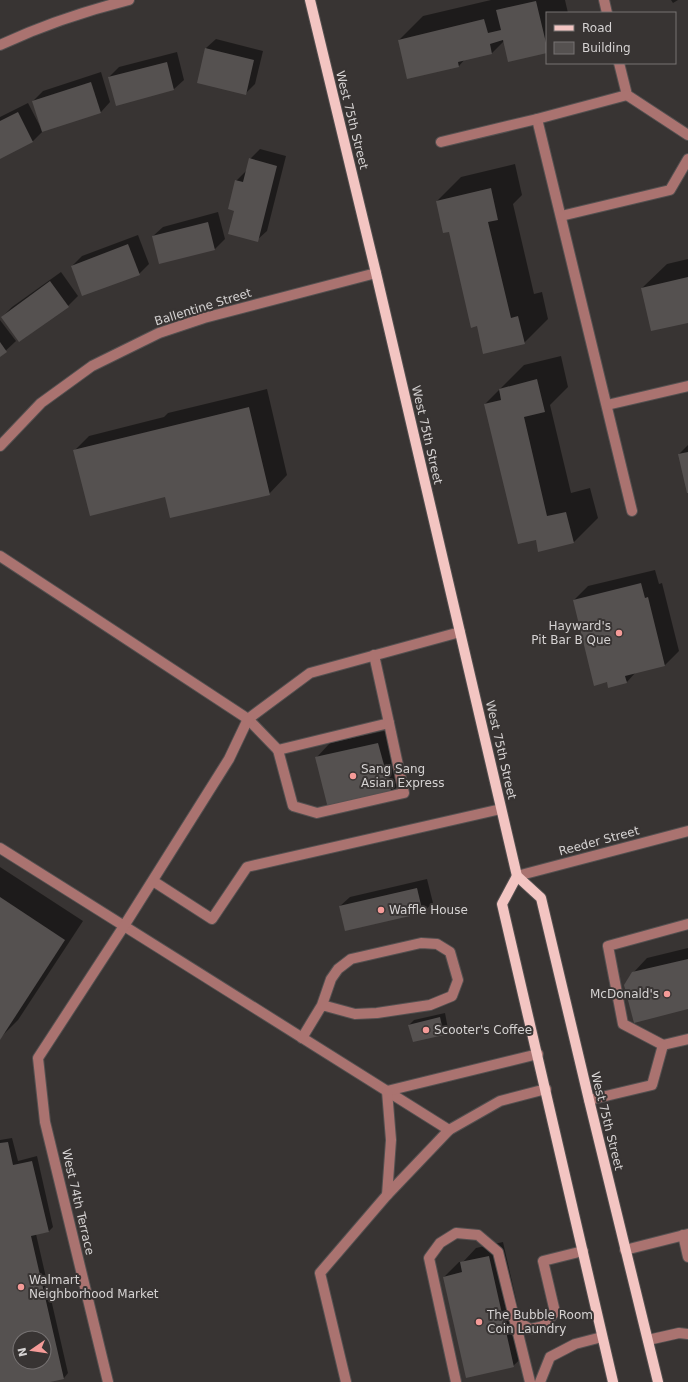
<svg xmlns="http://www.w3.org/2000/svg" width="688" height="1382" font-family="'DejaVu Sans',sans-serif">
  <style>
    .shadow { fill: #0007; fill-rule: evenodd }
    .building { fill: #555150; fill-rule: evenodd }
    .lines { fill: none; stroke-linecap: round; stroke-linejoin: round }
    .minor-casing { stroke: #545050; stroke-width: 12 }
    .major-casing { stroke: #545050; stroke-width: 12 }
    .minor { stroke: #aa7370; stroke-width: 10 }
    .major { stroke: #f3c5c2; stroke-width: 10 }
    .poi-dot { fill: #f59b98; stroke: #383433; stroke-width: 1.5 }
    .labels { text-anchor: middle; stroke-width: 4; stroke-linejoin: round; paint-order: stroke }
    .street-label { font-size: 12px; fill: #d5d2d2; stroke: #383433 }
    .poi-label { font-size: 12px; fill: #d5d2d2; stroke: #383433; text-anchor: start }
  </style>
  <rect width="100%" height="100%" fill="#383433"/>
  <!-- shadow -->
  <g class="shadow">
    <path d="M491,0H565L568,13H547V52L504,41L492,53L465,59L459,66L399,40L423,16Z"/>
    <path d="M671,0H678L673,3Z"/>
    <path d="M216,39L263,51L255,84L245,94L206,48Z"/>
    <path d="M177,52L184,80L174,89L109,77L119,67Z"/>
    <path d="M101,72L110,102L101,112L43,131L33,141L0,157V117L28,103L41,128L33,101L43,91Z"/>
    <path d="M260,149L286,156L267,231L257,240L235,210L236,181L246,171H247L250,159Z"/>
    <path d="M515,164L522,195L513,204L534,294L542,292L548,319L524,343L477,325L450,231L437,201L461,177Z"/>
    <path d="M218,212L225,239L215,249L153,236L163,227Z"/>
    <path d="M138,235L149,264L139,274L72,266L82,256Z"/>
    <path d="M688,259V322L642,288L667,264Z"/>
    <path d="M61,272L78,296L68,306L20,341L2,317L12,307Z"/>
    <path d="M0,320L16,341L0,356Z"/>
    <path d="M561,356L568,387L550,405L571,493L590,488L598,518L574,542L536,539L485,404L524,365Z"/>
    <path d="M267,389L287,475L269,494L165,495L75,450L89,436L164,417L168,413Z"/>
    <path d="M688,445V491L679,454Z"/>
    <path d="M655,570L659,584L662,583L679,651L665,665L636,672L627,682L574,600L588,586Z"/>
    <path d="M393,729L406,778L391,793L316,758L330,743Z"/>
    <path d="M0,867L83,921L18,1020L0,1038Z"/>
    <path d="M427,879L433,903L423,912L346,930L340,906L350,897Z"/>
    <path d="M688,948V1008L633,973L647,958Z"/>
    <path d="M445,1013L448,1029L444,1034L409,1025L414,1020Z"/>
    <path d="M12,1138L18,1161L37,1156L53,1227L48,1232L36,1234L68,1373L64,1378L45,1382H0V1140ZM20,1338H44V1362H20Z"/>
    <path d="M503,1242L528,1352L513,1366L444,1277L459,1262H463L476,1248Z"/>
  </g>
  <!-- building -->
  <g class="building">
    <path d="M536,1L547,47V53L508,62L503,40L490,44L492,54L458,62L459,67L407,79L398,40L484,19L488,33L501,30L496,10Z"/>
    <path d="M205,48L254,60L246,95L197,83Z"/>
    <path d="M167,62L174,90L116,106L108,77Z"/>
    <path d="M91,82L101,113L42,132L32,101Z"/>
    <path d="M18,112L33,142L0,159V121Z"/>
    <path d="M249,158L277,166L258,242L228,234L234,211L228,209L235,180L243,182Z"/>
    <path d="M491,188L498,220L488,222L511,318L518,316L525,344L483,354L477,326L471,328L449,232L443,233L436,201Z"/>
    <path d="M208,222L215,250L159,264L152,236Z"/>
    <path d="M128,244L140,275L82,296L71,266Z"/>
    <path d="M688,277V323L651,331L641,288Z"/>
    <path d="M50,281L69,307L19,342L1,317Z"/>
    <path d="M0,342L7,352L0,357Z"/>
    <path d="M537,379L545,412L524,417L547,516L566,512L574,543L538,552L536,540L518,544L484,404L501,400L499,389Z"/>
    <path d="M249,407L270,495L170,518L165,497L90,516L73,450Z"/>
    <path d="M688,452V493H687L678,454Z"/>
    <path d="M641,583L645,598L648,597L665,666L625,676L627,683L608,688L607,682L594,686L573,600Z"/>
    <path d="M378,743L392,794L328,808L315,757Z"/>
    <path d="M417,888L423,913L345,931L339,906Z"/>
    <path d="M0,897L65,940L0,1040Z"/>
    <path d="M688,959V1009L634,1023L624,985L632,972Z"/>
    <path d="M440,1017L444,1035L413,1042L408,1025Z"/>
    <path d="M8,1142L13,1165L32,1161L49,1232L31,1236L64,1379L50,1382H0V1143ZM20,1338H44V1362H20Z"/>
    <path d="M489,1256L514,1367L466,1378L443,1277L462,1272L460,1262Z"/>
  </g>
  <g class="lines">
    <!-- minor casing -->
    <g class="minor-casing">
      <g id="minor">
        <path d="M604,0L607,13"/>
        <path d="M0,45C41,26 85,11 129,0"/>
        <path d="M619,63L627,95L688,135"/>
        <path d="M537,119L632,511"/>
        <path d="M441,142L537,119L627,95"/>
        <path d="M561,216L670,190L688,159"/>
        <path d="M607,405L688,386"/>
        <path d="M0,446L41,403L92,366L159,333L204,318L376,273"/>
        <path d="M0,556L248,719L278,750L389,723L374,655"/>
        <path d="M278,750L293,806L317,813L404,793L389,723"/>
        <path d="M0,848L449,1130"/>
        <path d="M517,876L688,831"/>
        <path d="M153,881L212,919L247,867L501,809"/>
        <path d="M688,924L608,946L623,1024L663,1045L688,1039"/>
        <path d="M302,1038L322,1005L331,979L338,969L351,959L421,943L437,944L450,952L458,980L452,996L430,1005L377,1013L355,1014L322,1005"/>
        <path d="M387,1091L538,1054"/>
        <path d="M589,1100L652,1085L663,1045"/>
        <path d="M387,1195L391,1140L387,1091"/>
        <path d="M683,1235L688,1257"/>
        <path d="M625,1250L688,1234"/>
        <path d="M514,1319L530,1329L543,1326L555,1312L543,1261L583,1251"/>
        <path d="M648,1340L679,1333L688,1334"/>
        <path d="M108,1382L45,1122L38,1058L124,926L229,759L248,719L310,673L460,632"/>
        <path d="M346,1382L320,1273L387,1195L449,1130L500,1101L546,1089"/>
        <path d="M456,1382L429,1258L440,1243L456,1233L478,1235L498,1252L530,1382"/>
        <path d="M540,1382L550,1357L575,1344L602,1337"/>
      </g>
    </g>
    <!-- major casing -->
    <g class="major-casing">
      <g id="major">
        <path d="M310,0L376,273L517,876L541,898L589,1100L658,1382"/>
        <path d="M517,876L502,904L613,1382"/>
      </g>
    </g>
    <!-- minor -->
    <use href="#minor" class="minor"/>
    <!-- major -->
    <use href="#major" class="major"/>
  </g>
  <!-- markers -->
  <g class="poi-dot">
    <circle cx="619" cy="633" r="4"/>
    <circle cx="353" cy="776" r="4"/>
    <circle cx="381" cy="910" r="4"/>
    <circle cx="667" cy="994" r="4"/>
    <circle cx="426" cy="1030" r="4"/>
    <circle cx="21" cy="1287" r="4"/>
    <circle cx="479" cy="1322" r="4"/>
  </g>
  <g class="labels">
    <!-- street labels -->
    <g class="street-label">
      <text transform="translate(352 120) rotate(76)" y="4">West 75th Street</text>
      <text transform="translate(203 307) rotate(-17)" y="4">Ballentine Street</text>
      <text transform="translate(427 435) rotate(77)" y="4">West 75th Street</text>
      <text transform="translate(501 750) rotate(77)" y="4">West 75th Street</text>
      <text transform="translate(599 841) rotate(-15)" y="4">Reeder Street</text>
      <text transform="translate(607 1121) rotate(76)" y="4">West 75th Street</text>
      <text transform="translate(78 1202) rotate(77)" y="4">West 74th Terrace</text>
    </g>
    <!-- poi labels -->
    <g class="poi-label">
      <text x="611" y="630" text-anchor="end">Hayward's<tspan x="611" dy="14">Pit Bar B Que</tspan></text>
      <text x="361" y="773">Sang Sang<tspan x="361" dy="14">Asian Express</tspan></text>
      <text x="389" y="914">Waffle House</text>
      <text x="659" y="998" text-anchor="end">McDonald's</text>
      <text x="434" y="1034">Scooter's Coffee</text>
      <text x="29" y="1284">Walmart<tspan x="29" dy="14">Neighborhood Market</tspan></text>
      <text x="487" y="1319">The Bubble Room<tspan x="487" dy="14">Coin Laundry</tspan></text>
    </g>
  </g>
  <!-- legend -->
  <rect x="546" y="12" width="130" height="52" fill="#383433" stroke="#777373"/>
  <rect x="554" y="25" width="20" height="6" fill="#f3c5c2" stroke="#777373"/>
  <text x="582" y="32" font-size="12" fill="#d5d2d2">Road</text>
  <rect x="554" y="42" width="20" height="12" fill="#555150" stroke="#777373"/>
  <text x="582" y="52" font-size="12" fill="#d5d2d2">Building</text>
  <!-- north arrow -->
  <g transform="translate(32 1350) rotate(257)"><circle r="19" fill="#383433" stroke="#777373"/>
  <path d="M0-3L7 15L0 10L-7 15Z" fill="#f59b98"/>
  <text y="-6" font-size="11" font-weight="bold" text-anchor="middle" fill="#d5d2d2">N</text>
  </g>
</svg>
